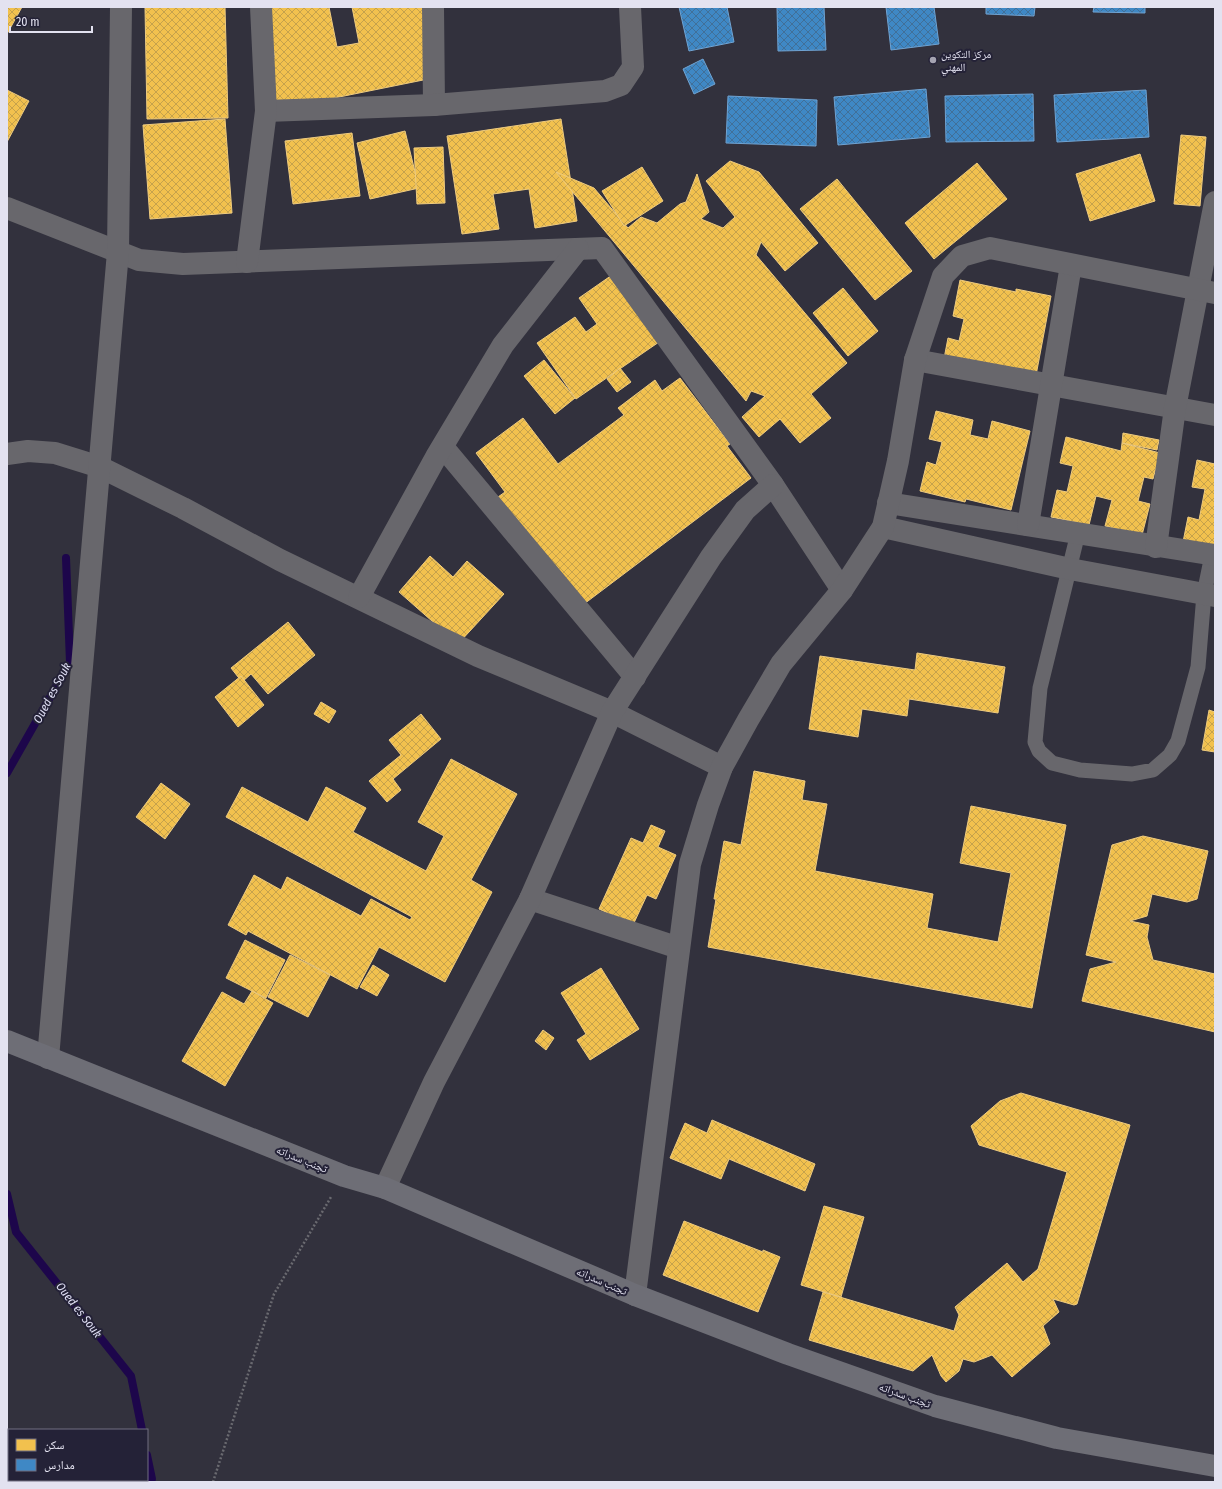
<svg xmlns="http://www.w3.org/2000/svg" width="1222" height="1489" font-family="'Fira Sans Condensed','Noto Naskh Arabic',sans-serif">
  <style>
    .homes { fill: url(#homes-cross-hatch); stroke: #eecb7f }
    .schools { fill: url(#schools-cross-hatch); stroke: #70a3d2 }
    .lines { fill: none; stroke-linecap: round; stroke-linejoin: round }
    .stream { stroke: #1d064b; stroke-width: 8 }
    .path { stroke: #6a6a70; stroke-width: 2.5; stroke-dasharray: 2 2; stroke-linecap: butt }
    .lane { stroke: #68676c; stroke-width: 15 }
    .street { stroke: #68676c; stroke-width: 22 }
    .highway { stroke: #6e6e76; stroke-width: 22 }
    .poi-dot { fill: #a5a4b1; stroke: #242237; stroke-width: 1.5 }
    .labels { text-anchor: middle; stroke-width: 4; stroke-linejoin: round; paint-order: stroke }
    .poi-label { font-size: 11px; fill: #e3e2f0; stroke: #242237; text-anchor: start }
    .street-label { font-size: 11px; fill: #e3e2f0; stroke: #242237 }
    .water-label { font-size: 12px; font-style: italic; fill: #e2e1f7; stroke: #242237 }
  </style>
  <defs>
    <pattern id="homes-cross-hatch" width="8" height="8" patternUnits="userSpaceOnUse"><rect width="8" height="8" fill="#f2c14e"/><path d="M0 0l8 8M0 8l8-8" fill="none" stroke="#c6a24c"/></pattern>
    <pattern id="schools-cross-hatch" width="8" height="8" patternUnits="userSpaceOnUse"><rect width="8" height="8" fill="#3f88c5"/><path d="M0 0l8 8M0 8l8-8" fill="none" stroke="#417099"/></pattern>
  </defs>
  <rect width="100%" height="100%" fill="#32313d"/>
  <!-- homes -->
  <g class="homes">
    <path d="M7,7H22L7,34Z"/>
    <path d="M145,7H225L228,118L147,119Z"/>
    <path d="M265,7H329L337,47L359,43L352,7H429L443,76L270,111L260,60L275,57Z"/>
    <path d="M7,90L29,101L7,142Z"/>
    <path d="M225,119L232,213L150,219L143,125Z"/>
    <path d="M561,119L577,221L535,228L529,189L493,194L499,229L462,234L447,136Z"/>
    <path d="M405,131L419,188L370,199L357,143Z"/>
    <path d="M352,133L360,196L293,204L285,141Z"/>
    <path d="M1181,135L1206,137L1200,206L1174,204Z"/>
    <path d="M443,147L445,203L417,204L414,148Z"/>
    <path d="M1140,154L1155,201L1090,221L1076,174Z"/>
    <path d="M730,161L759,172L818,243L785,271L761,242L756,255L847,363L811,394L831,418L800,443L780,419L759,437L742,417L765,396L751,391L746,401L556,172L594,188L628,228L641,217L657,223L680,204L686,202L697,174L709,212L701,219L723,228L735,217L706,181Z"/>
    <path d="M977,163L1007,199L934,259L905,223Z"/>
    <path d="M642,167L663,201L624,226L602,191Z"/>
    <path d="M837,179L912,271L875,300L800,209Z"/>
    <path d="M612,275L659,342L576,399L537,343L575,317L586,332L597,324L579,298Z"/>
    <path d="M960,280L1016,292V289L1051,296L1034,386L942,369L948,338L959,341L964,319L953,316Z"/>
    <path d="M843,288L878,331L848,356L813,313Z"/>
    <path d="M544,360L575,398L555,414L524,376Z"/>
    <path d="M620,368L631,382L617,392L607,379Z"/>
    <path d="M680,378L730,444L727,446L751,478L580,607L498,497L505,492L476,453L523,418L558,464L624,415L618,408L655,380L662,391Z"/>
    <path d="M936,411L973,420L970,435L988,439L992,421L1030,431L1011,510L966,499L965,502L920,491L927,462L936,465L942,442L929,439Z"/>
    <path d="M1123,433L1159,440L1157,450L1122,443Z"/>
    <path d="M1066,437L1121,451L1122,443L1160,453L1153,479L1144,477L1138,501L1150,504L1142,535L1105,526L1112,500L1096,496L1089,525L1051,517L1057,490L1067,492L1073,466L1060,463Z"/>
    <path d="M1197,460L1215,464V548L1183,542L1188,517L1199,520L1205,489L1192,487Z"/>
    <path d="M430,556L453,577L467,561L504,594L458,644L399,592Z"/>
    <path d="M288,622L315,655L268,694L251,674L242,682L231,668Z"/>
    <path d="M917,653L1005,667L998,713L909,699L907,716L862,709L858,737L809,729L820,656L915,670Z"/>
    <path d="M241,676L264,705L238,727L215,697Z"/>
    <path d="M321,702L336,711L329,723L314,714Z"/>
    <path d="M1209,710L1215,712V752L1202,750Z"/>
    <path d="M421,714L441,739L393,779L401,790L387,802L369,781L401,755L389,740Z"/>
    <path d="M451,759L517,794L471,880L492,892L445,982L379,947L357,989L248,931L246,935L228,925L254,875L281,890L287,877L361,916L371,899L410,920L412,917L226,817L242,787L308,822L326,787L366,808L353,832L426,871L444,836L418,822Z"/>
    <path d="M754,771L805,781L802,800L827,804L815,871L933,894L927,928L998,942L1011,873L960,863L971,806L1066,825L1032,1008L708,947L716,899H714L724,841L741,845Z"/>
    <path d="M161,783L190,804L165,839L136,817Z"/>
    <path d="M651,825L665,831L658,847L676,855L656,899L647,895L633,925L599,909L631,838L643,843Z"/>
    <path d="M1143,836L1208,851L1197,899L1187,902L1152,894L1147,916L1130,921L1149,925L1147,937L1153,960L1215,974V1032L1082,1001L1090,969L1116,962L1086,955L1112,845Z"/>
    <path d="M245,940L285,960L266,998L226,978Z"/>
    <path d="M290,955L330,975L308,1017L268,997Z"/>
    <path d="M373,965L389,975L377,996L360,987Z"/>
    <path d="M601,968L639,1029L590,1060L577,1040L586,1034L561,993Z"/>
    <path d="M252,991L273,1003L225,1086L182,1061L222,992L244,1004Z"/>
    <path d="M543,1030L554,1038L546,1050L535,1041Z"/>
    <path d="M1021,1093L1130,1125L1077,1304L1074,1305L1053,1299L1059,1312L1043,1326L1050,1344L1012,1377L992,1355L974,1362L963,1359L959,1371L946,1382L941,1376L932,1355L913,1371L809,1340L823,1292L954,1331L959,1315L955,1307L1007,1263L1023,1282L1038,1269L1067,1172L979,1145L971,1126L1000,1101Z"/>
    <path d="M712,1120L815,1164L805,1191L729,1159L721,1179L670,1158L685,1123L707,1133Z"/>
    <path d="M824,1206L864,1217L841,1297L801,1285Z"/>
    <path d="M684,1221L763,1252V1250L780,1257L758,1312L663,1275Z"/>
  </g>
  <!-- schools -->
  <g class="schools">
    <path d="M679,7H727L734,42L689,51Z"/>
    <path d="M777,7H824L826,50L778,51Z"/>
    <path d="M886,7H934L939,44L891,50Z"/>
    <path d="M986,7H1035L1034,16L986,14Z"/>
    <path d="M1094,7H1145V13L1093,12Z"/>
    <path d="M703,59L715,84L694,94L683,69Z"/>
    <path d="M926,89L930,137L838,145L834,97Z"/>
    <path d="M1146,90L1149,137L1057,142L1054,95Z"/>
    <path d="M1033,94L1034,141L946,142L945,96Z"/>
    <path d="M728,96L817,100L816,146L726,143Z"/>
  </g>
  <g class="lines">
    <!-- stream -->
    <g class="stream">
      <path d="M7,773L70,662L66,558"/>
      <path d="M7,1194L16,1232L131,1376L142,1430"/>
      <path d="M147,1455L152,1479L149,1482"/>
    </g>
    <!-- path -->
    <path class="path" d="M213,1482L274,1294L331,1197"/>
    <!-- lane -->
    <path class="lane" d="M1078,533L1040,688L1035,742L1039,751L1052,763L1080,770L1132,774L1153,770L1170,755L1178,741L1198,667L1204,594L1212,555"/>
    <!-- street -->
    <g class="street">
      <path d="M433,7L434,105"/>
      <path d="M266,111L434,105L605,91L621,85L633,67L630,7"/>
      <path d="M7,208L139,260L183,264L602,248L773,485L842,590"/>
      <path d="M247,262L266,111L261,7"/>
      <path d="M915,360L1215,415"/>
      <path d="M443,447L635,677"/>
      <path d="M7,454L28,451L55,453L100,467L183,508L280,560L478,656L612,712L722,767"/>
      <path d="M888,503L1215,555"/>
      <path d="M1028,525L1071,265"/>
      <path d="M883,527L1070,569L1215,596"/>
      <path d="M1156,547L1175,408L1215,202"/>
      <path d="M359,597L436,457L503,345L578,249"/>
      <path d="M530,899L679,948"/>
      <path d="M48,1058L118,252L121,7"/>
      <path d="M385,1188L434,1082L530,899L612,712L711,557L745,510L773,485"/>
      <path d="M635,1295L690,864L708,805L722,767L748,720L781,664L842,590L883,527L898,461L915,360L943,276L962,256L990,248L1215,293"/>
    </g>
    <!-- highway -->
    <path class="highway" d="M7,1041L344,1176L385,1188L635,1295L788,1354L935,1406L1057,1438L1215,1466"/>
  </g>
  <!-- markers -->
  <circle class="poi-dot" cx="933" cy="60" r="4"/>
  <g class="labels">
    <!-- poi labels -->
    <g class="poi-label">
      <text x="941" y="58">مركز التكوين<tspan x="941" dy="13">المهني</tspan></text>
    </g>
    <!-- street labels -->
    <g class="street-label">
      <text transform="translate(302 1159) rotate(22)" y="4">تجنب سدراته</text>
      <text transform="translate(602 1281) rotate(23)" y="4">تجنب سدراته</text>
      <text transform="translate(905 1395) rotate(20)" y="4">تجنب سدراته</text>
    </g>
    <!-- water labels -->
    <g class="water-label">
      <text transform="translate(52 693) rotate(-62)" y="4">Oued es Souk</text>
      <text transform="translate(79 1310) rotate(52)" y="4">Oued es Souk</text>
    </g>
  </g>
  <!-- border -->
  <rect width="1222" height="1489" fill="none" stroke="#e3e2f0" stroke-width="16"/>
  <!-- legend -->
  <rect x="8" y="1429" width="140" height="52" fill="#242237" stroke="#706f81"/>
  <rect x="16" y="1439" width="20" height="12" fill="#f2c14e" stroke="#706f81"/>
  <text x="44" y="1449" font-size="12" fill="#e3e2f0">سكن</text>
  <rect x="16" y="1459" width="20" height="12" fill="#3f88c5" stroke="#706f81"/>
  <text x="44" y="1469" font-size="12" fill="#e3e2f0">مدارس</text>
  <!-- scale -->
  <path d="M10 26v6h82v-6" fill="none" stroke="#e3e2f0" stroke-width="2"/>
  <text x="16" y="26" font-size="12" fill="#e3e2f0" stroke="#242237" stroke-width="3" paint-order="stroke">20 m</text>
</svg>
